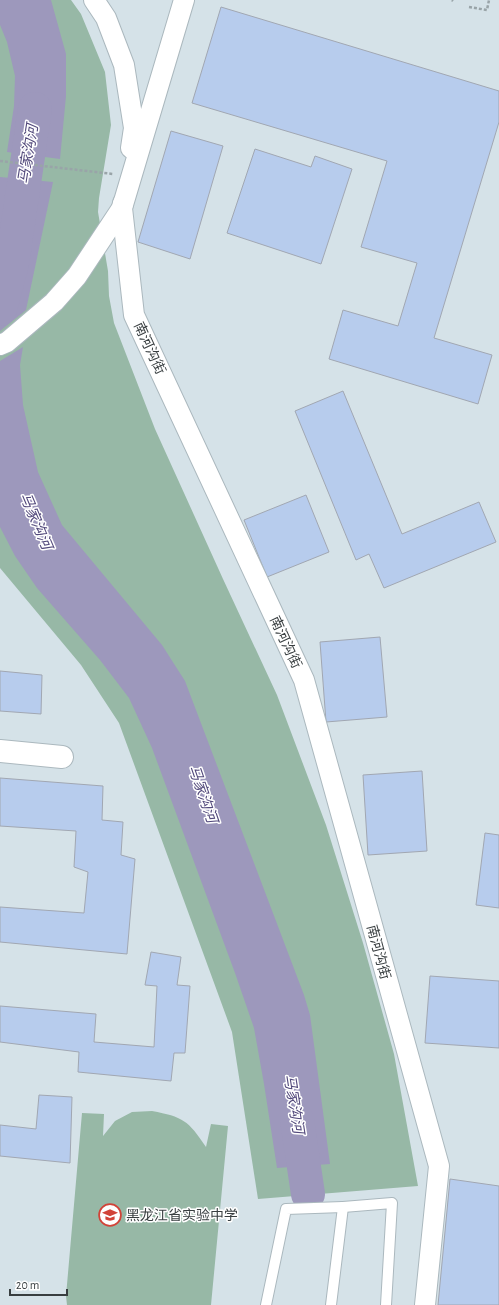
<svg xmlns="http://www.w3.org/2000/svg" width="499" height="1305" font-family="'Alegreya Sans','Noto Sans SC',sans-serif">
  <style>
    .green { fill: #97b8a6 }
    .water { fill: #9d98bc }
    .lines { fill: none; stroke-linecap: round; stroke-linejoin: round }
    .river { stroke: #9d98bc; stroke-width: 34 }
    .building { fill: #b7cced; stroke: #a1a7b2 }
    .lane-casing { stroke: #abb8be; stroke-width: 12 }
    .street-casing { stroke: #abb8be; stroke-width: 22 }
    .secondary-casing { stroke: #abb8be; stroke-width: 24 }
    .path { stroke: #99a4a8; stroke-width: 2.5; stroke-dasharray: 3 2; stroke-linecap: butt }
    .lane { stroke: #fff; stroke-width: 10 }
    .street { stroke: #fff; stroke-width: 20 }
    .secondary { stroke: #fff; stroke-width: 22 }
    .labels { text-anchor: middle; stroke-width: 3; stroke-linejoin: round; paint-order: stroke }
    .street-label { font-size: 14px; fill: #383e40; stroke: #fff }
    .poi-label { font-size: 14px; fill: #383e40; stroke: #fff; text-anchor: start }
    .water-label { font-size: 15px; font-style: italic; fill: #52497b; stroke: #fff }
  </style>
  <rect width="100%" height="100%" fill="#d5e2e8"/>
  <!-- green -->
  <g class="green">
    <path d="M0,0H71L81,14L105,72L111,125L99,198L98,212L108,271L109,296L114,323L155,429L223,579L277,695L326,825L363,943L394,1054L418,1186L258,1199L232,1032L119,723L81,665L0,568Z"/>
    <path d="M152,1111C183,1117 188,1120 206,1147L211,1124L228,1126L211,1305H67L66,1296L82,1113L104,1114L103,1136L115,1121L132,1112Z"/>
  </g>
  <!-- water -->
  <g class="water">
    <path d="M0,0H51L66,54V96L60,159L7,152L14,106L15,76L7,42L0,25Z"/>
    <path d="M0,177L53,182L26,310L0,331Z"/>
    <path d="M23,347L20,365L23,405L38,472L62,525L162,645L185,681L304,995L310,1015L330,1164L277,1168L264,1084L254,1028L235,973L152,748L129,698L100,660L37,588L15,556L0,527V361Z"/>
  </g>
  <g class="lines">
    <!-- river -->
    <g class="river">
      <path d="M0,309L12,264L35,109"/>
      <path d="M297,1120L308,1194"/>
    </g>
  </g>
  <!-- building -->
  <g class="building">
    <path d="M221,7L499,91V122L434,338L492,355L478,404L329,359L343,310L398,326L417,263L361,247L387,161L192,103Z"/>
    <path d="M171,131L223,146L190,259L138,242Z"/>
    <path d="M255,149L311,167L315,156L352,169L321,264L227,233Z"/>
    <path d="M343,391L402,534L479,502L496,542L384,588L369,554L356,560L295,411Z"/>
    <path d="M306,495L329,552L267,577L244,520Z"/>
    <path d="M380,637L387,717L326,722L320,642Z"/>
    <path d="M0,671L42,675L41,714L0,711Z"/>
    <path d="M422,771L427,851L368,855L363,775Z"/>
    <path d="M0,778L103,786L102,820L123,822L121,855L135,859L127,954L0,942V907L84,913L88,872L74,867L76,831L0,826Z"/>
    <path d="M485,833L499,835V908L476,905Z"/>
    <path d="M151,952L181,957L177,985L190,986L185,1053H174L171,1081L78,1072L79,1052L0,1042V1006L96,1014L94,1042L154,1047L157,986L145,985Z"/>
    <path d="M430,976L499,981V1048L425,1043Z"/>
    <path d="M39,1095L72,1097L70,1163L0,1156V1125L36,1129Z"/>
    <path d="M450,1179L499,1186V1305H438Z"/>
  </g>
  <g class="lines">
    <!-- lane casing -->
    <g class="lane-casing">
      <g id="lane">
        <path d="M343,1207L392,1203L386,1305"/>
        <path d="M266,1305L286,1209L343,1207L331,1305"/>
      </g>
    </g>
    <!-- street casing -->
    <g class="street-casing">
      <g id="street">
        <path d="M94,0L106,18L124,65L134,128L131,148"/>
        <path d="M184,0L122,208L134,315L304,680L439,1166L425,1305"/>
        <path d="M0,345L7,342L54,302L77,276L122,208L123,203"/>
      </g>
    </g>
    <!-- secondary casing -->
    <g class="secondary-casing">
      <path id="secondary" d="M0,751L62,757"/>
    </g>
    <!-- path -->
    <g class="path">
      <path d="M452,0L453,1"/>
      <path d="M469,7L487,10L489,0"/>
      <path d="M0,161L113,174"/>
    </g>
    <!-- lane -->
    <use href="#lane" class="lane"/>
    <!-- street -->
    <use href="#street" class="street"/>
    <!-- secondary -->
    <use href="#secondary" class="secondary"/>
  </g>
  <!-- icons -->
  <defs>
    <g id="school-ring" transform="scale(1.15)"><circle r="9.5" fill="#fff" stroke="#d14338" stroke-width="1.5"/><path d="M0-5L7-2L0 1L-7-2ZM-4 1L0 2.5L4 1V4Q0 6-4 4Z" fill="#d14338"/></g>
  </defs>
  <g fill-rule="evenodd">
    <use href="#school-ring" x="110" y="1215"/>
  </g>
  <g class="labels">
    <!-- street labels -->
    <g class="street-label">
      <text transform="translate(150 348) rotate(65)" y="5">南河沟街</text>
      <text transform="translate(286 642) rotate(65)" y="5">南河沟街</text>
      <text transform="translate(379 952) rotate(75)" y="5">南河沟街</text>
    </g>
    <!-- poi labels -->
    <g class="poi-label">
      <text x="126" y="1220">黑龙江省实验中学</text>
    </g>
    <!-- water labels -->
    <g class="water-label">
      <text transform="translate(28 154) rotate(-81)" y="5">马家沟河</text>
      <text transform="translate(36 521) rotate(67)" y="5">马家沟河</text>
      <text transform="translate(203 794) rotate(71)" y="5">马家沟河</text>
      <text transform="translate(294 1104) rotate(81)" y="5">马家沟河</text>
    </g>
  </g>
  <!-- scale -->
  <path d="M10 1289v6h57v-6" fill="none" stroke="#383e40" stroke-width="2"/>
  <text x="16" y="1289" font-size="12" fill="#383e40" stroke="#ffffff" stroke-width="3" paint-order="stroke">20 m</text>
</svg>
